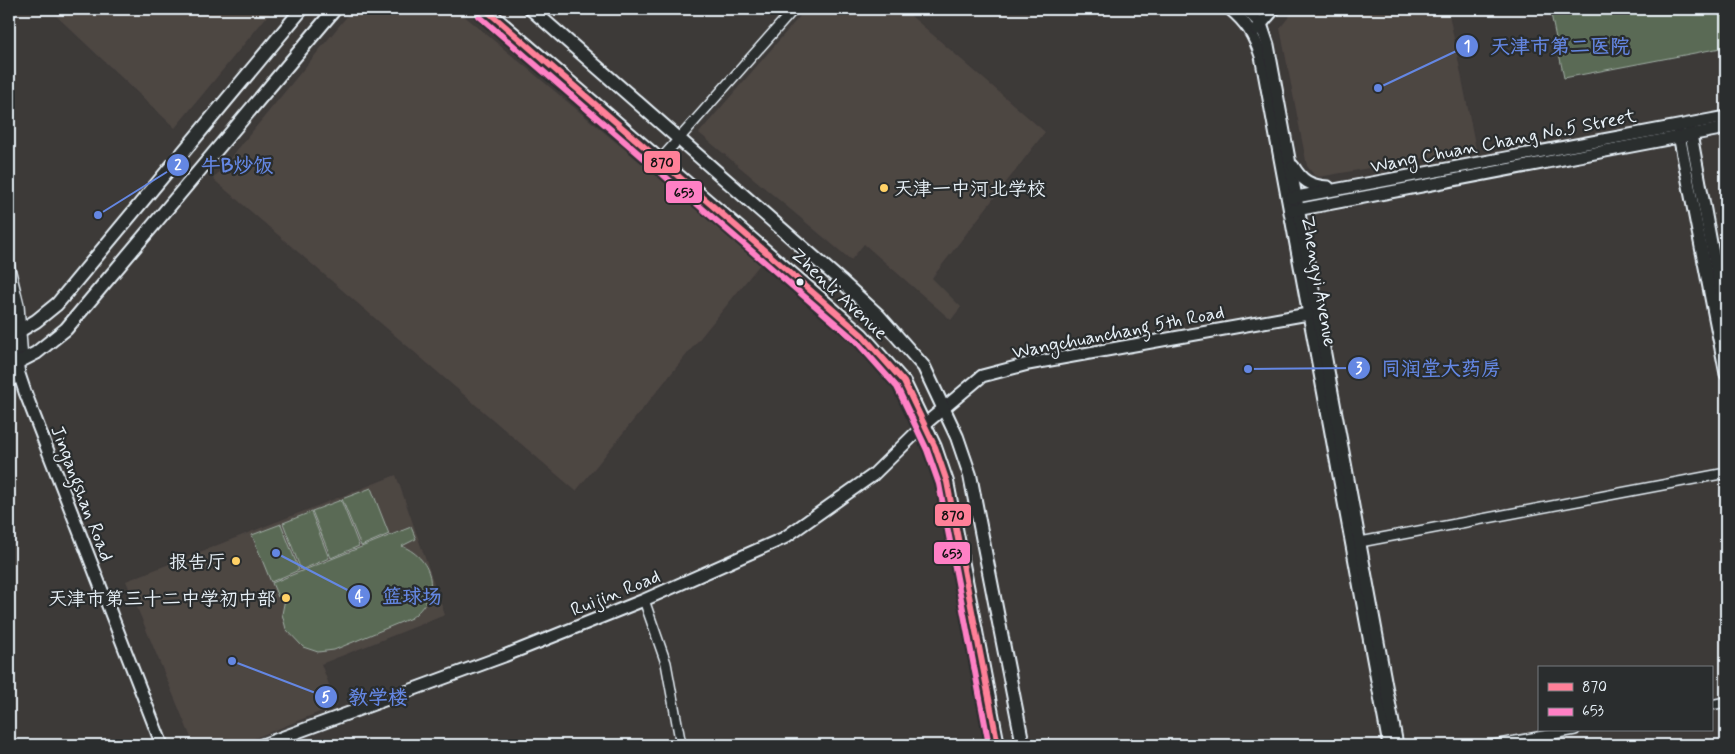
<svg xmlns="http://www.w3.org/2000/svg" width="1735" height="754" font-family="Mynerve,'LXGW WenKai TC',sans-serif">
  <style>
    .built { fill: #4d4643 }
    .green { fill: #5a6b54; stroke: #a1aea6 }
    .lines { fill: none; stroke-linecap: round; stroke-linejoin: round }
    .minor-casing { stroke: #e8f1f8; stroke-width: 12 }
    .tertiary-casing { stroke: #e8f1f8; stroke-width: 15 }
    .secondary-casing { stroke: #e8f1f8; stroke-width: 16 }
    .minor { stroke: #2a2d2e; stroke-width: 9 }
    .tertiary { stroke: #2a2d2e; stroke-width: 11 }
    .secondary { stroke: #2a2d2e; stroke-width: 12 }
    .bus-1-casing { stroke: #2a2d2e; stroke-width: 10 }
    .bus-2-casing { stroke: #2a2d2e; stroke-width: 10 }
    .bus-1 { stroke: #ff8098; stroke-width: 6 }
    .bus-2 { stroke: #ff80c5; stroke-width: 6 }
    .poi-dot { fill: #ffd166; stroke: #2a2d2e; stroke-width: 2 }
    .bus-dot { fill: #e8f1f8; stroke: #2a2d2e; stroke-width: 2 }
    .labels { text-anchor: middle; stroke-width: 4.5; stroke-linejoin: round; paint-order: stroke }
    .street-label { font-size: 19px; fill: #e8f1f8; stroke: #2a2d2e }
    .poi-label { font-size: 19px; fill: #e8f1f8; stroke: #2a2d2e; text-anchor: end }
    .leader { fill: none; stroke: #6487e3; stroke-width: 2 }
    .callout-dot { fill: #6487e3; stroke: #2a2d2e; stroke-width: 2 }
    .mark-label { font-size: 15px; text-anchor: middle; font-weight: bold; fill: #fff }
    .callout-label { font-size: 20px; text-anchor: middle; font-weight: bold; fill: #6487e3; stroke: #2a2d2e; stroke-width: 4.5; stroke-linejoin: round; paint-order: stroke }
    .line-badge { stroke: #2a2d2e; stroke-width: 2 }
    .pale-badge-label { font-size: 14px; text-anchor: middle; font-weight: bold; fill: #111 }
  </style>
  <rect width="100%" height="100%" fill="#3d3a38"/>
  <filter id="ink" filterUnits="userSpaceOnUse"><feTurbulence type="fractalNoise" baseFrequency=".02" numOctaves="2"/><feDisplacementMap in="SourceGraphic" scale="10" xChannelSelector="R" yChannelSelector="G"/><feConvolveMatrix kernelMatrix="1 2 1 2 8 2 1 2 1" color-interpolation-filters="sRGB"/></filter>
  <g filter="url(#ink)">
    <!-- built -->
    <g class="built">
      <path d="M49,9H273L175,128Z"/>
      <path d="M353,9H456L761,263L576,491L213,179Z"/>
      <path d="M806,9H903L1045,132L932,278L961,307L951,320L864,244L851,260L699,133Z"/>
      <path d="M1295,9H1448L1476,149L1319,177L1314,175L1307,166L1280,28Z"/>
      <path d="M396,475L445,615L321,664L337,705L238,745H194L126,581Z"/>
    </g>
    <!-- green -->
    <g class="green">
      <path d="M1550,9H1726V47L1564,78Z"/>
      <path d="M371,488L389,534L361,546L342,499Z"/>
      <path d="M341,500L359,546L331,558L312,511Z"/>
      <path d="M311,512L329,558L301,570L283,523Z"/>
      <path d="M281,524L299,570L271,582L252,535Z"/>
      <path d="M411,527L416,539L402,546C435,560 441,596 411,618L334,650L318,652L303,647L286,629L282,614L286,594L278,597L272,583Z"/>
    </g>
    <g class="lines">
      <!-- minor casing -->
      <g class="minor-casing">
        <g id="minor">
          <path d="M661,159L794,9"/>
          <path d="M9,264L19,305L23,360"/>
          <path d="M12,299L13,335"/>
          <path d="M1355,543L1726,473"/>
          <path d="M644,600L666,663L681,745"/>
          <path d="M1711,705L1726,702"/>
          <path d="M1494,745L1575,730"/>
        </g>
      </g>
      <!-- tertiary casing -->
      <g class="tertiary-casing">
        <g id="tertiary">
          <path d="M1230,9C1247,23 1254,35 1261,56L1389,745"/>
          <path d="M1246,9L1261,24L1268,45L1397,745"/>
          <path d="M1256,30L1274,9"/>
          <path d="M1690,129L1726,324"/>
          <path d="M1678,130L1726,374"/>
          <path d="M1293,166C1302,181 1310,186 1328,187"/>
          <path d="M1291,198L1726,117"/>
          <path d="M1291,211L1726,128"/>
          <path d="M13,335L19,374L25,392L162,745"/>
          <path d="M262,745L504,656L644,600L784,538L873,475L925,424L982,376L1028,364L1308,314"/>
        </g>
      </g>
      <!-- secondary casing -->
      <g class="secondary-casing">
        <g id="secondary">
          <path d="M485,9L826,303L862,335L904,382L935,447L947,482L998,745"/>
          <path d="M531,9L841,281L879,316L924,367L957,437L970,475L1023,745"/>
          <path d="M9,337L36,321L57,304L302,9"/>
          <path d="M9,367L36,353L66,329L335,9"/>
        </g>
      </g>
      <!-- minor -->
      <use href="#minor" class="minor"/>
      <!-- tertiary -->
      <use href="#tertiary" class="tertiary"/>
      <!-- secondary -->
      <use href="#secondary" class="secondary"/>
      <!-- bus-1 casing -->
      <g class="bus-1-casing">
        <path id="bus-1" d="M485,9L862,335L904,382L935,447L947,482L998,745"/>
      </g>
      <!-- bus-2 casing -->
      <g class="bus-2-casing">
        <path id="bus-2" d="M479,16L856,341L897,387L927,450L939,484L989,745"/>
      </g>
      <!-- bus-1 -->
      <use href="#bus-1" class="bus-1"/>
      <!-- bus-2 -->
      <use href="#bus-2" class="bus-2"/>
    </g>
  </g>
  <!-- markers -->
  <g class="poi-dot">
    <circle cx="884" cy="188" r="5"/>
    <circle cx="236" cy="561" r="5"/>
    <circle cx="286" cy="598" r="5"/>
  </g>
  <circle class="bus-dot" cx="800" cy="282" r="4.5"/>
  <g class="labels">
    <!-- street labels -->
    <g class="street-label">
      <text transform="translate(1503 140) rotate(-11)" y="7">Wang Chuan Chang No.5 Street</text>
      <text transform="translate(1320 281) rotate(80)" y="7">Zhengyi Avenue</text>
      <text transform="translate(840 293) rotate(43)" y="7">Zhenli Avenue</text>
      <text transform="translate(1118 331) rotate(-11)" y="7">Wangchuanchang 5th Road</text>
      <text transform="translate(83 493) rotate(69)" y="7">Jingangshan Road</text>
      <text transform="translate(615 592) rotate(-22)" y="7">Ruijin Road</text>
    </g>
    <!-- poi labels -->
    <g class="poi-label">
      <text x="894" y="195" text-anchor="start">天津一中河北学校</text>
      <text x="226" y="568">报告厅</text>
      <text x="276" y="605">天津市第三十二中学初中部</text>
    </g>
  </g>
  <!-- callouts -->
  <path class="leader" d="M1378 88L1467 46M98 215L178 165M1248 369L1359 368M276 553L359 596M232 661L326 697"/>
  <g class="callout-dot">
    <circle cx="1378" cy="88" r="5"/>
    <circle cx="98" cy="215" r="5"/>
    <circle cx="1248" cy="369" r="5"/>
    <circle cx="276" cy="553" r="5"/>
    <circle cx="232" cy="661" r="5"/>
    <circle cx="1467" cy="46" r="12"/>
    <circle cx="178" cy="165" r="12"/>
    <circle cx="1359" cy="368" r="12"/>
    <circle cx="359" cy="596" r="12"/>
    <circle cx="326" cy="697" r="12"/>
  </g>
  <g class="mark-label">
    <text x="1467" y="51">1</text>
    <text x="178" y="170">2</text>
    <text x="1359" y="373">3</text>
    <text x="359" y="601">4</text>
    <text x="326" y="702">5</text>
  </g>
  <g class="callout-label">
    <text x="1560" y="53">天津市第二医院</text>
    <text x="237" y="172">牛B炒饭</text>
    <text x="1441" y="375">同润堂大药房</text>
    <text x="412" y="603">篮球场</text>
    <text x="378" y="704">教学楼</text>
  </g>
  <g class="line-badge">
    <rect x="643" y="150" width="38" height="24" rx="5" fill="#ff8098"/>
    <rect x="665" y="180" width="38" height="24" rx="5" fill="#ff80c5"/>
    <rect x="934" y="503" width="38" height="24" rx="5" fill="#ff8098"/>
    <rect x="933" y="541" width="38" height="24" rx="5" fill="#ff80c5"/>
  </g>
  <g class="pale-badge-label">
    <text x="662" y="167">870</text>
    <text x="684" y="197">653</text>
    <text x="953" y="520">870</text>
    <text x="952" y="558">653</text>
  </g>
  <!-- margin -->
  <rect width="1735" height="754" fill="none" stroke="#2a2d2e" stroke-width="30"/>
  <rect x="15" y="15" width="1705" height="724" fill="none" stroke="#e8f1f8" stroke-width="2" filter="url(#ink)"/>
  <!-- legend -->
  <rect x="1538" y="666" width="175" height="65" fill="#2a2d2e" stroke="#767b7f"/>
  <rect x="1548" y="683" width="25" height="8" fill="#ff8098" stroke="#767b7f"/>
  <text x="1582" y="692" font-size="15" fill="#e8f1f8">870</text>
  <rect x="1548" y="708" width="25" height="8" fill="#ff80c5" stroke="#767b7f"/>
  <text x="1582" y="716" font-size="15" fill="#e8f1f8">653</text>
</svg>
